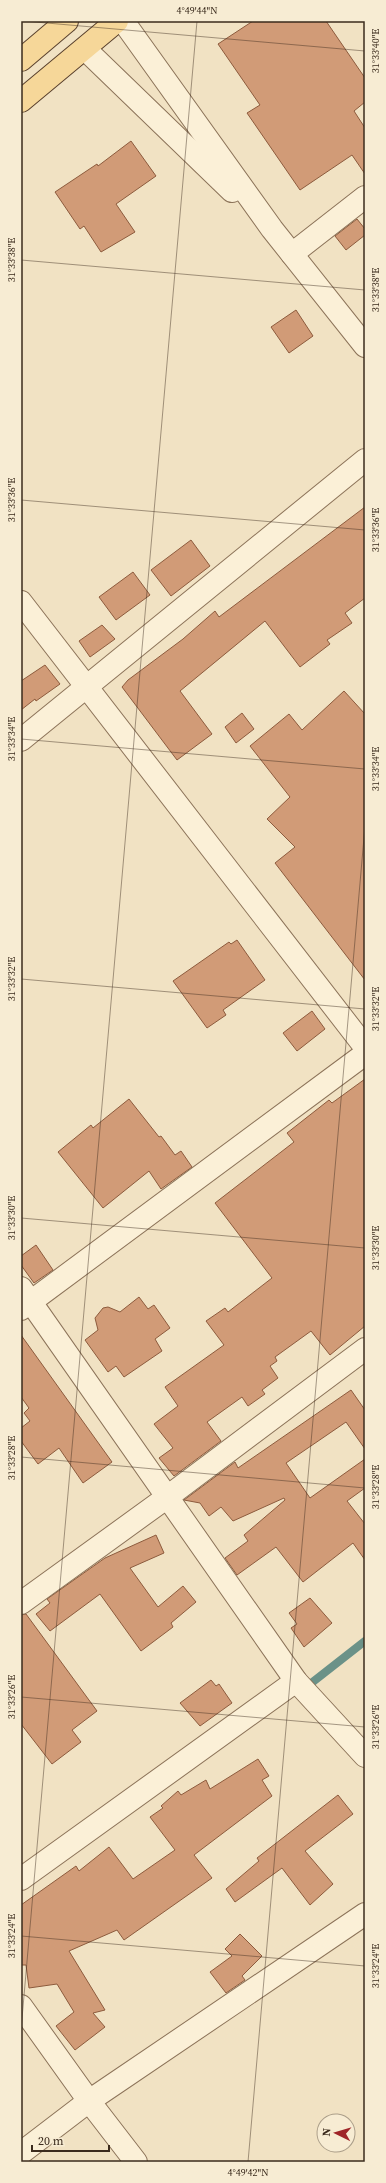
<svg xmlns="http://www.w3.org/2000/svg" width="386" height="2183" font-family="'Source Serif 4',serif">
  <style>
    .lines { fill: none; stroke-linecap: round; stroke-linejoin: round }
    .stream { stroke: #6b9288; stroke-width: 8 }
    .building { fill: #d19b77; stroke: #8d5b3d }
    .minor-casing { stroke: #8c7359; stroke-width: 24 }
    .primary-casing { stroke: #5a412d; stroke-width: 24 }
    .minor { stroke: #fbf0d7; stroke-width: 22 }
    .primary { stroke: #f6d799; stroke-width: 22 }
    .ticks { fill: none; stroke: #3b2b1d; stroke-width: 1; stroke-opacity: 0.45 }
    .neatline { fill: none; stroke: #3b2b1d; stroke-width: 1.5 }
    .ticks-label { font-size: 10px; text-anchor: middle; fill: #3b2b1d }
  </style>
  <rect width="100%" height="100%" fill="#f1e2c3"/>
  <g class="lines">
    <!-- stream -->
    <path class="stream" d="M305,1688L365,1641"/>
  </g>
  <!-- building -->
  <g class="building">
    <path d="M253,21H326L365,78V102L354,111L365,128V174L352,155L300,190L247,113L260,105L218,44Z"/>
    <path d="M131,141L156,176L116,204L135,232L101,252L84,226L80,229L55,192L97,164L98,166Z"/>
    <path d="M357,219L365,229V235L346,250L335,236Z"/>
    <path d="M296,310L313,336L289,353L271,327Z"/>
    <path d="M365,507V598L345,613L352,623L327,640L330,644L300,667L265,621L180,691L212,734L177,760L122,687L128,680L183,639L215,611L219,617Z"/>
    <path d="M191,540L210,566L171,596L151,570Z"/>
    <path d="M133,572L150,595L116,620L99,597Z"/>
    <path d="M102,625L115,639L90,657L79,641Z"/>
    <path d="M45,665L60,684L36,701L35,699L21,710V681Z"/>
    <path d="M344,691L365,714V980L275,863L295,847L267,819L290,797L250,746L289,714L302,730Z"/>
    <path d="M242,713L254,729L236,743L225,727Z"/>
    <path d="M237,940L265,980L223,1010L226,1015L207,1028L173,981L229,942L231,944Z"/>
    <path d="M312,1011L325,1029L297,1051L283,1033Z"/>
    <path d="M365,1079V1326L330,1355L311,1331L275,1357L277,1361L270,1366L278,1378L262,1390L265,1394L248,1406L242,1397L207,1422L221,1441L174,1476L159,1458L173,1448L154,1424L178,1406L165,1387L224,1345L206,1321L225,1308L228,1312L272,1278L215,1203L294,1142L287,1133L329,1100L332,1103Z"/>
    <path d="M129,1099L159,1137L161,1136L175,1155L181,1151L192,1167L161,1189L149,1171L103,1208L58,1152L91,1125L93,1128Z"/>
    <path d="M36,1245L53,1270L34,1283L21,1265V1256Z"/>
    <path d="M139,1297L148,1309L154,1305L170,1328L155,1339L162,1351L124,1377L116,1366L108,1372L85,1340L98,1330L95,1318L103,1308L108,1307L120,1312Z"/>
    <path d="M21,1335L112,1462L83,1483L59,1448L38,1464L21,1441V1428L30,1421L24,1413L29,1408L21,1397Z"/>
    <path d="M351,1390L365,1410V1449L346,1422L286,1463L310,1498L365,1459V1488L347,1501L365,1524V1560L353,1543L303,1582L276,1547L237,1575L225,1558L248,1541L244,1535L285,1500L284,1498L233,1521L221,1507L209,1516L200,1503L184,1500L235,1462L238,1468Z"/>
    <path d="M156,1535L164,1553L130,1568L158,1607L183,1586L196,1602L171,1623L173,1627L141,1651L100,1594L50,1631L36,1614L50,1603L47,1599L105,1558Z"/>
    <path d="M310,1598L332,1623L304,1647L291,1628L297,1624L289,1613Z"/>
    <path d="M26,1614L97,1711L72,1730L81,1742L52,1764L21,1724V1615Z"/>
    <path d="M211,1680L216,1686L219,1684L232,1703L200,1726L180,1703Z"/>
    <path d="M258,1759L269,1776L262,1780L272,1796L194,1855L212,1878L124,1940L117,1930L69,1951L105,2010L93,2013L105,2027L75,2050L56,2026L74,2012L57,1984L29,1988L26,1965H21V1905L76,1866L79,1871L109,1847L133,1879L175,1850L150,1817L163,1808L161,1806L178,1791L181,1795L206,1780L210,1789Z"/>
    <path d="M338,1795L353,1814L305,1851L333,1884L310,1905L282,1868L235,1902L226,1889L259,1861L257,1858Z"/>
    <path d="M240,1934L262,1956L242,1976L245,1980L226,1993L210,1972L232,1956L225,1949Z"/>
  </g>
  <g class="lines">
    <!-- minor casing -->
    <g class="minor-casing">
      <g id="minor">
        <path d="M123,21L272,229L365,346"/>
        <path d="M85,49L232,191"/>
        <path d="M292,254L365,197"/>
        <path d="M21,602L365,1047"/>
        <path d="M21,740L365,460"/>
        <path d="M21,1288L296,1681L365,1756"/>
        <path d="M21,1309L365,1054"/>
        <path d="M21,1603L166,1498L365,1349"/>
        <path d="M21,1879L296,1681"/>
        <path d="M21,2006L89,2101L136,2162"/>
        <path d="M21,2153L89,2101L365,1914"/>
      </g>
    </g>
    <!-- primary casing -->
    <g class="primary-casing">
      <g id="primary">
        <path d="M21,60L67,21"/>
        <path d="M21,101L117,21"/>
      </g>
    </g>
    <!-- minor -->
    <use href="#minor" class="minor"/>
    <!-- primary -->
    <use href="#primary" class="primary"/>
  </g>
  <!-- ticks -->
  <path class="ticks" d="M24,21L365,51M21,260L365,290M21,500L365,530M21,739L365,769M21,979L365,1009M21,1218L365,1248M21,1457L365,1488M21,1697L365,1727M21,1936L365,1966M21,2030L197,21M248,2162L365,826"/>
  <!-- border -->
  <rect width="386" height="2183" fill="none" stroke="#f7ecd3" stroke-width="44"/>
  <!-- north arrow -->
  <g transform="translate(336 2133) rotate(275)"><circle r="19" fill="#f7ecd3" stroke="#ac9f8a"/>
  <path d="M0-3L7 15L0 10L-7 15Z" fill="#9f2528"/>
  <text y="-6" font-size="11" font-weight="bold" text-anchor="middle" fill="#3b2b1d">N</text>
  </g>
  <!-- scale -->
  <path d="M32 2145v6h77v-6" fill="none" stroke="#3b2b1d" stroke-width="2"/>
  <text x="38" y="2145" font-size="12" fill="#3b2b1d" stroke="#f7ecd3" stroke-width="3" paint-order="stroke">20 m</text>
  <rect x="22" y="22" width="342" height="2139" class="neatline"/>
  <g class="ticks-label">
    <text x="197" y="14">4°49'44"N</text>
    <text transform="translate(375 51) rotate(-90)" y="4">31°33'40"E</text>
    <text transform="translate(11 260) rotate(-90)" y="4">31°33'38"E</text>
    <text transform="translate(375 290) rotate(-90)" y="4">31°33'38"E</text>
    <text transform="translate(11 500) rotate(-90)" y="4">31°33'36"E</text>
    <text transform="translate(375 530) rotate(-90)" y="4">31°33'36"E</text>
    <text transform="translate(11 739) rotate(-90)" y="4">31°33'34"E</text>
    <text transform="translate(375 769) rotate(-90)" y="4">31°33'34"E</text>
    <text transform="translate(11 979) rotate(-90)" y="4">31°33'32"E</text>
    <text transform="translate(375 1009) rotate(-90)" y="4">31°33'32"E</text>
    <text transform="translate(11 1218) rotate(-90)" y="4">31°33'30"E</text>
    <text transform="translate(375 1248) rotate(-90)" y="4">31°33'30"E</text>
    <text transform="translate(11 1458) rotate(-90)" y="4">31°33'28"E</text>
    <text transform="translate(375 1487) rotate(-90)" y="4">31°33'28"E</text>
    <text transform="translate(11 1697) rotate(-90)" y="4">31°33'26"E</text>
    <text transform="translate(375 1727) rotate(-90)" y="4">31°33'26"E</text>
    <text transform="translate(11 1936) rotate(-90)" y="4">31°33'24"E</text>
    <text transform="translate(375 1966) rotate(-90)" y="4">31°33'24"E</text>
    <text x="248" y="2176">4°49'42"N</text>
  </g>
</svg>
